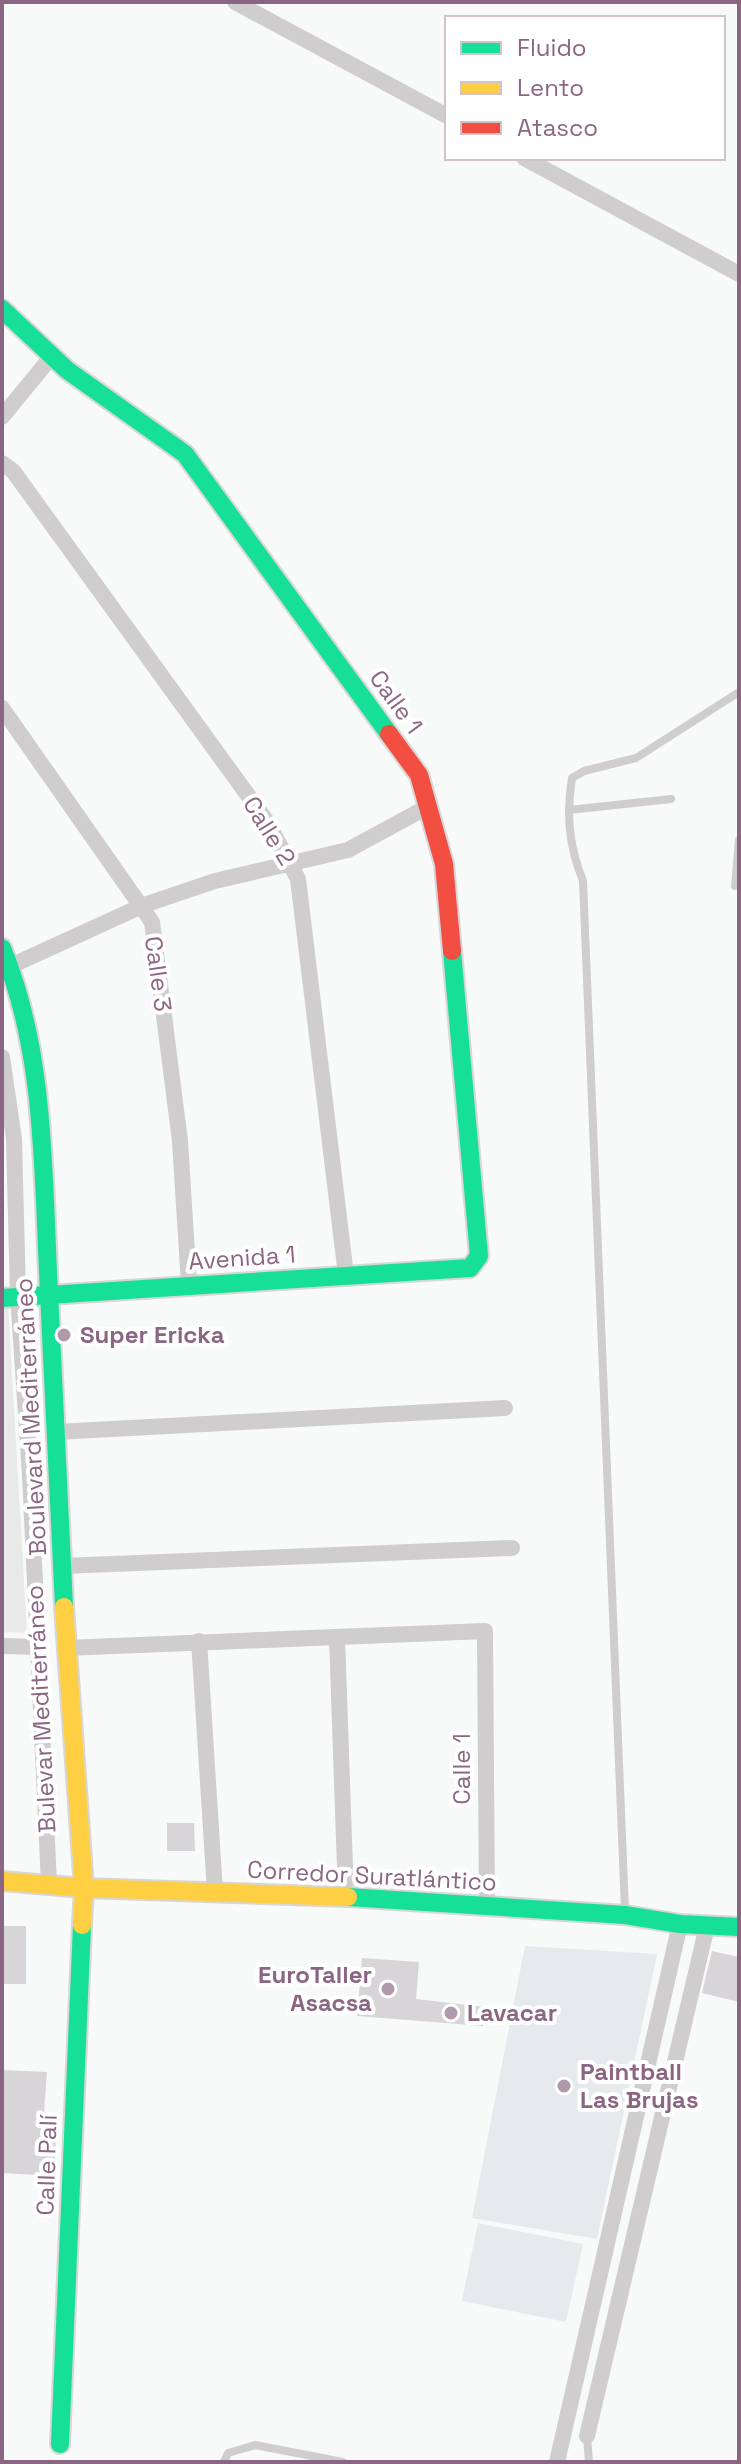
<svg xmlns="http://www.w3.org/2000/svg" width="741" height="2464" font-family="'Space Grotesk',sans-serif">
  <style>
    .built { fill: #eae9ea }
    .green { fill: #e6eaec }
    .building { fill: #d7d5d7 }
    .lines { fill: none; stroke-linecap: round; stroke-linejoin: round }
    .fast-casing { stroke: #d8d6d8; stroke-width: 22 }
    .slow-casing { stroke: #d8d6d8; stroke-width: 22 }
    .jam-casing { stroke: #d8d6d8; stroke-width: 22 }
    .lane { stroke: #cfcdce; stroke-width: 8 }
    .street { stroke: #cfcdce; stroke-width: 16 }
    .fast { stroke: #16e098; stroke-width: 18 }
    .slow { stroke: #ffcf43; stroke-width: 18 }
    .jam { stroke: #f24e42; stroke-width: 18 }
    .poi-dot { fill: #b199ac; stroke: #fff; stroke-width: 3 }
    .labels { text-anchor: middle; stroke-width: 8; stroke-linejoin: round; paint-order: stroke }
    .street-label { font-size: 24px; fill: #8b6682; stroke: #fff }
    .poi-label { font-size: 24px; font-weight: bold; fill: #8b6682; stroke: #fff; text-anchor: start }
  </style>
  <rect width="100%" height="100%" fill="#f8f9f9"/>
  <!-- built -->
  <path class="built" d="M8,1305L27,1633L2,1632V1306Z"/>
  <!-- green -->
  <g class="green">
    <path d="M525,1946L657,1954L597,2239L472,2218Z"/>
    <path d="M478,2223L583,2244L566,2322L462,2301Z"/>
  </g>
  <!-- building -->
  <g class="building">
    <path d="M167,1823H194L195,1851H167Z"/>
    <path d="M4,1926H26V1984H3Z"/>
    <path d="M712,1951L739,1957V2002L702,1993Z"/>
    <path d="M362,1958L419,1962L416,1999L485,2007L483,2026L357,2016Z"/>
    <path d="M2,2070L47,2072L44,2114H57L54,2176L2,2173Z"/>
  </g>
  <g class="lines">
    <!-- fast casing -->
    <g class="fast-casing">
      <g id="fast">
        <path d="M2,309L67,370L185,454L389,734"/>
        <path d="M2,948C44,1049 43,1164 48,1272C53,1383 59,1495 64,1607"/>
        <path d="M2,1298L470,1268L479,1256L452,951"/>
        <path d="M348,1897L625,1915L680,1924L739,1927"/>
        <path d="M60,2444L82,1925"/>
      </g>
    </g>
    <!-- slow casing -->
    <g class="slow-casing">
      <g id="slow">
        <path d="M64,1607L84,1888L82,1925"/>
        <path d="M2,1881L84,1888L348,1897"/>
      </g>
    </g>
    <!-- jam casing -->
    <g class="jam-casing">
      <path id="jam" d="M389,734L419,775L444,864L452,951"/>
    </g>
    <!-- lane -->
    <g class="lane">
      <path d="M569,810L671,799"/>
      <path d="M735,886L739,840"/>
      <path d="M625,1910L583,881C569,846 566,815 572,778L584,771L636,758L739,692"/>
      <path d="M587,2436L589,2462"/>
      <path d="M224,2462L228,2453L255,2445L343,2462"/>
    </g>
    <!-- street -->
    <g class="street">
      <path d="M235,2L447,116"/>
      <path d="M524,158L739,274"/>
      <path d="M2,417L52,356"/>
      <path d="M2,463L13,471L268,823L298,879L346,1275"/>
      <path d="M2,708L152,922L180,1141L189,1285"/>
      <path d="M2,970L144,905L215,881L348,850L429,806"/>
      <path d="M2,1057L14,1139L18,1295L30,1475L49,1884"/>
      <path d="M56,1432L505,1408"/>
      <path d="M62,1566L512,1548"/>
      <path d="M337,1637L346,1897"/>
      <path d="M199,1641L215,1892"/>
      <path d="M2,1646L38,1647"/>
      <path d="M66,1648L485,1631L487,1906"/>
      <path d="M587,2436L707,1926"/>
      <path d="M557,2462L680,1924"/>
    </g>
    <!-- fast -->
    <use href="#fast" class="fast"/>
    <!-- slow -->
    <use href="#slow" class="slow"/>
    <!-- jam -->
    <use href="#jam" class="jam"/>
  </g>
  <!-- markers -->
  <g class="poi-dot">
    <circle cx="64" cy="1335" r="8"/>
    <circle cx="388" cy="1989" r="8"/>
    <circle cx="451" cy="2013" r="8"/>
    <circle cx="564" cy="2086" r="8"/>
  </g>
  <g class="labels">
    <!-- street labels -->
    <g class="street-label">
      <text transform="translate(396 702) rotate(54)" y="8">Calle 1</text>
      <text transform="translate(269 831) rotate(58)" y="8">Calle 2</text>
      <text transform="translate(158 974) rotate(82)" y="8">Calle 3</text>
      <text transform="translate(242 1258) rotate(-4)" y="8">Avenida 1</text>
      <text transform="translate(31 1417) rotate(-93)" y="8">Boulevard Mediterráneo</text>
      <text transform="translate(41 1709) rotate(-93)" y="8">Bulevar Mediterráneo</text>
      <text transform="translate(462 1769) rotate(-90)" y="8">Calle 1</text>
      <text transform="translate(372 1876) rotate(3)" y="8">Corredor Suratlántico</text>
      <text transform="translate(47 2165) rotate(-88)" y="8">Calle Palí</text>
    </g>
    <!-- poi labels -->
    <g class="poi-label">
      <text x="80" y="1343">Super Ericka</text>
      <text x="372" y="1983" text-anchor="end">EuroTaller<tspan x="372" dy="28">Asacsa</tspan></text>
      <text x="467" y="2021">Lavacar</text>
      <text x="580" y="2080">Paintball<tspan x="580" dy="28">Las Brujas</tspan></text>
    </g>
  </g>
  <!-- border -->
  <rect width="741" height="2464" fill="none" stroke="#8b6682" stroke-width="8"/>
  <!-- legend -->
  <rect x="445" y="16" width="280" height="144" fill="#ffffff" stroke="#d1c2cd" stroke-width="2"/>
  <rect x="461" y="42" width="40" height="12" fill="#16e098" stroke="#d1c2cd" stroke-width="2"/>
  <text x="517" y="56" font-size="24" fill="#8b6682">Fluido</text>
  <rect x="461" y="82" width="40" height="12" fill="#ffcf43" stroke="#d1c2cd" stroke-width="2"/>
  <text x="517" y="96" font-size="24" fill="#8b6682">Lento</text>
  <rect x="461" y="122" width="40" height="12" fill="#f24e42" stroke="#d1c2cd" stroke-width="2"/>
  <text x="517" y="136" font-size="24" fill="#8b6682">Atasco</text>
</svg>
